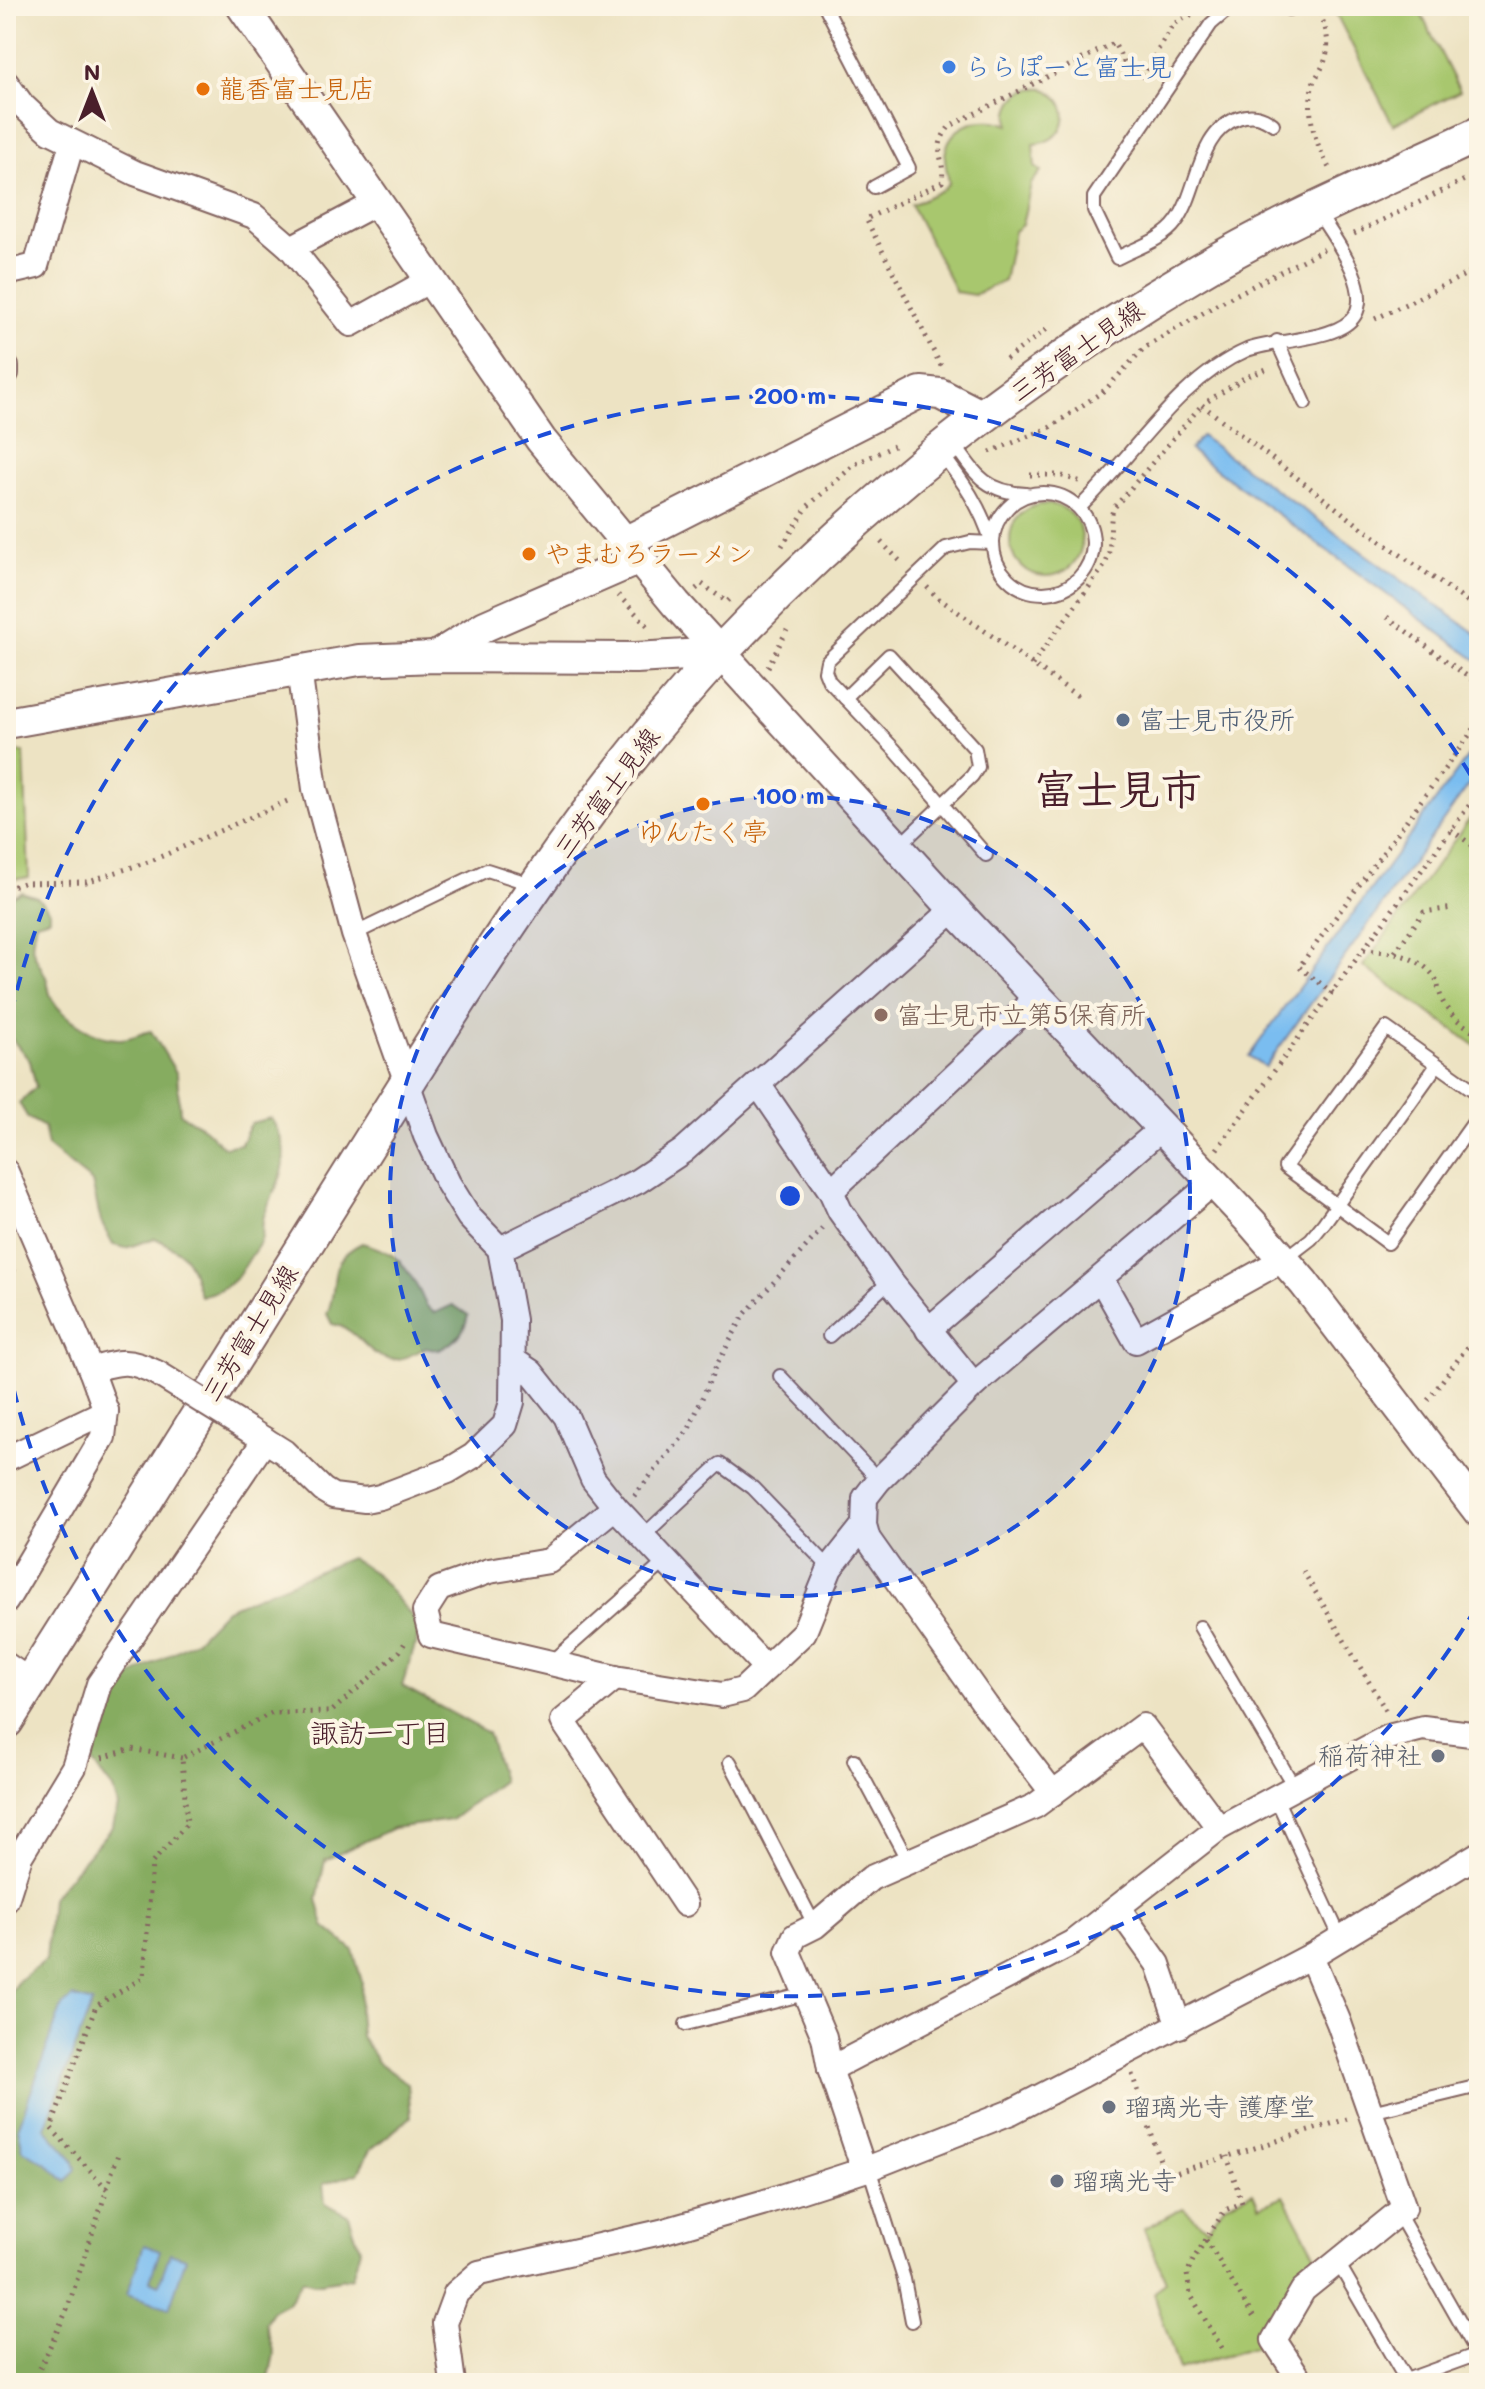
<svg xmlns="http://www.w3.org/2000/svg" width="1485" height="2389" font-family="Mali,'Klee One',sans-serif">
  <style>
    .green { fill: #a8c76e; stroke: #79734c; stroke-width: 2 }
    .forest { fill: #86ac61; stroke: #686646; stroke-width: 2 }
    .water { fill: #7abdf0; stroke: #626e8e; stroke-width: 2 }
    .lines { fill: none; stroke-linecap: round; stroke-linejoin: round }
    .service-casing { stroke: #836460; stroke-width: 16 }
    .minor-casing { stroke: #836460; stroke-width: 28 }
    .tertiary-casing { stroke: #836460; stroke-width: 34 }
    .secondary-casing { stroke: #836460; stroke-width: 38 }
    .path { stroke: #836460; stroke-width: 5; stroke-dasharray: 2 6; stroke-linecap: butt }
    .service { stroke: #fff; stroke-width: 12 }
    .minor { stroke: #fff; stroke-width: 24 }
    .tertiary { stroke: #fff; stroke-width: 30 }
    .secondary { stroke: #fff; stroke-width: 34 }
    .minor-bridge-casing { stroke: #836460; stroke-width: 28; stroke-linecap: butt }
    .minor-bridge { stroke: #fff; stroke-width: 24 }
    .ring { fill: none; stroke: #1d4ed8; stroke-width: 4; stroke-dasharray: 14 10 }
    .shop-dot { fill: #3f7fe0; stroke: #fcf5e5; stroke-width: 3 }
    .food-dot { fill: #e8710a; stroke: #fcf5e5; stroke-width: 3 }
    .service-dot { fill: #5c6f8a; stroke: #fcf5e5; stroke-width: 3 }
    .education-dot { fill: #8d6e63; stroke: #fcf5e5; stroke-width: 3 }
    .worship-dot { fill: #6b7280; stroke: #fcf5e5; stroke-width: 3 }
    .labels { text-anchor: middle; stroke-width: 8; stroke-linejoin: round; paint-order: stroke }
    .shop-label { font-size: 26px; fill: #366cbe; stroke: #fcf5e5; text-anchor: start }
    .food-label { font-size: 26px; fill: #c56008; stroke: #fcf5e5; text-anchor: start }
    .street-label { font-size: 26px; fill: #4a1f2b; stroke: #fcf5e5 }
    .service-label { font-size: 26px; fill: #4e5e75; stroke: #fcf5e5; text-anchor: start }
    .education-label { font-size: 26px; fill: #785e54; stroke: #fcf5e5; text-anchor: start }
    .worship-label { font-size: 26px; fill: #5b616d; stroke: #fcf5e5; text-anchor: start }
    .neighbourhood-label { font-size: 28px; fill: #4a1f2b; stroke: #fcf5e5 }
    .town-label { font-size: 42px; font-weight: bold; fill: #4a1f2b; stroke: #fcf5e5 }
    .centre { fill: #1d4ed8; stroke: #fcf5e5; stroke-width: 4 }
    .ring-label { font-size: 24px; text-anchor: middle; font-weight: bold; fill: #1d4ed8; stroke: #fcf5e5; stroke-width: 8; stroke-linejoin: round; paint-order: stroke }
  </style>
  <rect width="100%" height="100%" fill="#fcf5e5"/>
  <filter id="ink" filterUnits="userSpaceOnUse"><feTurbulence type="fractalNoise" baseFrequency=".0125" numOctaves="2"/><feDisplacementMap in="SourceGraphic" scale="16" xChannelSelector="R" yChannelSelector="G"/><feConvolveMatrix kernelMatrix="1 2 1 2 8 2 1 2 1" color-interpolation-filters="sRGB"/></filter>
  <filter id="wash" filterUnits="userSpaceOnUse"><feTurbulence type="fractalNoise" baseFrequency=".006" numOctaves="4" result="noise"/><feDisplacementMap in="SourceGraphic" scale="32" xChannelSelector="R" yChannelSelector="G"/><feGaussianBlur stdDeviation="1.8" result="paint"/><feColorMatrix in="noise" values="0 0 0 0 0 0 0 0 0 0 0 0 0 0 0 0 0 1.4 0 .05"/><feComposite in="paint" operator="in"/></filter>
  <g filter="url(#wash)">
    <rect width="100%" height="100%" fill="#ede3c3"/>
    <!-- green -->
    <g class="green">
      <path d="M1332,6H1417L1460,91L1393,125Z"/>
      <path d="M1043,88C1077,102 1069,142 1033,144L1035,167L1041,171L1031,184L1022,225L1014,231L1004,281L974,295L956,292L911,205L944,189L949,183C948,174 945,166 945,157C947,124 983,114 1009,125C1006,102 1019,87 1043,88Z"/>
      <circle cx="1046" cy="540" r="36"/>
      <path d="M6,745L10,747L11,753L24,752L29,878L6,879Z"/>
      <path d="M1479,806V1048L1363,966Z"/>
      <path d="M1253,2192L1259,2206L1284,2196L1321,2265L1296,2287L1257,2346L1179,2370L1154,2293L1166,2281L1144,2229L1183,2208L1207,2229L1224,2205Z"/>
    </g>
    <!-- forest -->
    <g class="forest">
      <path d="M21,892L37,897L50,911V918L36,922C29,954 32,949 45,975C49,983 48,992 52,999C63,1018 98,1040 120,1039C130,1039 141,1033 151,1031L177,1074L180,1113C188,1120 196,1123 204,1128C211,1133 216,1142 224,1147L241,1144L251,1123L271,1118C297,1163 280,1173 264,1216C261,1224 264,1233 261,1240C259,1246 254,1251 251,1256C236,1281 229,1289 200,1296C188,1259 192,1256 155,1238L126,1248L113,1245L101,1222L92,1182L47,1146L44,1127L28,1118L19,1103L36,1087L30,1061L6,1032V899Z"/>
      <path d="M362,1243C396,1252 403,1261 420,1292C425,1302 425,1307 435,1313L453,1305L468,1315C464,1334 456,1341 439,1350L426,1347C370,1383 370,1330 332,1324L327,1314C341,1282 323,1262 362,1243Z"/>
      <path d="M350,1558L376,1574L421,1627L402,1686L488,1733L502,1781L451,1820L393,1828L325,1860L317,1899L324,1926L353,1950L362,1982L359,2011L361,2036L378,2062L408,2084L411,2117L370,2150L358,2173L323,2184L325,2203L349,2216L360,2249L352,2277L314,2283L303,2280L288,2302L273,2310L265,2323L274,2354L268,2383H6V1999L18,1981L46,1960L51,1898L113,1826L118,1806L113,1789L86,1754L107,1690L196,1640L226,1609Z"/>
    </g>
    <!-- water -->
    <g class="water">
      <path d="M1201,436L1479,636V662L1190,450Z"/>
      <path d="M1479,741V771L1265,1067L1249,1056Z"/>
      <path d="M73,1997L92,2003L45,2128L73,2159L76,2169L66,2182L47,2164L23,2150L18,2128L62,2006Z"/>
      <path d="M144,2245L160,2251L150,2280L159,2284L170,2253L186,2258L169,2308L127,2294Z"/>
    </g>
  </g>
  <g filter="url(#ink)">
    <g class="lines">
      <!-- service casing -->
      <g class="service-casing">
        <g id="service">
          <path d="M825,6L909,168L874,187"/>
          <path d="M1232,6L1211,24L1094,197V210L1117,258C1136,248 1163,240 1176,222C1200,190 1196,134 1238,118C1252,113 1262,116 1273,124"/>
          <path d="M1283,6L1289,9"/>
          <path d="M1277,341L1305,403"/>
          <path d="M954,444C976,475 986,492 1026,494"/>
          <path d="M940,452C963,481 981,507 992,543L970,542L946,548L827,661L825,671L829,681L894,749L986,855"/>
          <circle cx="1043" cy="543" r="50"/>
          <path d="M1079,508C1134,456 1176,381 1247,350C1275,339 1340,341 1355,315C1372,286 1332,235 1317,211"/>
          <path d="M845,698L889,655L975,749L978,767L972,776L898,847"/>
          <path d="M354,934L487,870L534,885"/>
          <path d="M1479,1094L1386,1028L1285,1167L1388,1243L1479,1115"/>
          <path d="M1285,1259L1311,1239L1324,1223L1437,1065"/>
          <path d="M829,1336L890,1281"/>
          <path d="M780,1376L879,1480"/>
          <path d="M643,1536L720,1464L753,1488L830,1568"/>
          <path d="M1200,1627L1295,1788"/>
          <path d="M552,1662L666,1561"/>
          <path d="M854,1760L909,1863"/>
          <path d="M730,1762L815,1926"/>
          <path d="M1276,1798L1341,1939"/>
          <path d="M686,2024L805,1994"/>
          <path d="M1371,2112L1479,2086"/>
          <path d="M869,2168L904,2279L912,2321"/>
          <path d="M1337,2261L1406,2380L1478,2354L1399,2215"/>
        </g>
      </g>
      <!-- minor casing -->
      <g class="minor-casing">
        <g id="minor">
          <path d="M6,83L22,105L50,131L135,173L254,216L291,248L378,202"/>
          <path d="M291,248L351,324L430,280"/>
          <path d="M6,273L36,266L72,143"/>
          <path d="M6,367V373"/>
          <path d="M758,1084L831,1191L840,1211L890,1281L974,1385"/>
          <path d="M6,1172L91,1370L106,1411L103,1437L6,1601"/>
          <path d="M831,1191L1037,998"/>
          <path d="M500,1249L638,1181L683,1151L954,909"/>
          <path d="M1101,1279L1136,1341L1284,1259"/>
          <path d="M928,1330L1162,1128"/>
          <path d="M513,1360L531,1372L566,1416L593,1479L615,1507L766,1668"/>
          <path d="M91,1370C121,1361 129,1359 157,1373"/>
          <path d="M249,1430L284,1452L323,1490L333,1496L365,1500L380,1497L448,1471L473,1456L505,1425L512,1402L513,1320L500,1249L469,1217L448,1183L426,1136L354,934L315,789L299,669"/>
          <path d="M6,1459L106,1411"/>
          <path d="M615,1507L549,1561L489,1571L439,1589L425,1611L431,1635L615,1678L722,1695L743,1690L804,1632L830,1568L864,1525"/>
          <path d="M6,1665L31,1682"/>
          <path d="M615,1678L563,1721L685,1904"/>
          <path d="M1053,1793L986,1706L868,1539L864,1525L865,1498L879,1480L974,1385L1214,1182"/>
          <path d="M6,1900L20,1856L74,1767L99,1684L265,1440"/>
          <path d="M1118,1908L1158,1964L1179,2026"/>
          <path d="M830,2069L1072,1943L1219,1828L1388,1737L1423,1728L1479,1735"/>
          <path d="M864,2170L830,2069L824,2037L788,1952L795,1936L815,1926L871,1878L1035,1806L1143,1726L1219,1828"/>
          <path d="M453,2383L445,2323L456,2293L479,2273L661,2232L762,2203L864,2170L1011,2112L1311,1956L1479,1854"/>
          <path d="M1302,2383L1274,2340L1303,2290L1404,2208L1339,2023L1311,1956"/>
        </g>
      </g>
      <!-- tertiary casing -->
      <g class="tertiary-casing">
        <g id="tertiary">
          <path d="M242,6L541,440L676,604L954,909L1252,1223L1304,1283L1479,1512"/>
          <path d="M625,542L921,392L940,394L983,416"/>
          <path d="M435,657L485,626L639,559"/>
          <path d="M6,723L359,660L435,657L636,658L720,653"/>
        </g>
      </g>
      <!-- secondary casing -->
      <g class="secondary-casing">
        <path id="secondary" d="M6,1721C125,1533 243,1345 361,1156C469,984 583,799 723,650C862,503 1025,373 1199,271C1288,218 1386,178 1479,134"/>
      </g>
      <!-- path -->
      <g class="path">
        <path d="M1317,6C1325,26 1333,44 1323,65C1320,73 1313,80 1312,87C1307,121 1315,141 1330,170"/>
        <path d="M1354,234L1479,173"/>
        <path d="M1375,319L1479,268"/>
        <path d="M1006,359L1050,327"/>
        <path d="M941,366L866,219L942,182C946,157 930,150 950,126L1114,43L1124,62L1143,76L1173,24L1195,13"/>
        <path d="M1208,401L1244,378L1269,368"/>
        <path d="M1202,405L1361,527L1479,610"/>
        <path d="M990,452L1049,428L1105,390L1144,348L1218,304L1324,249"/>
        <path d="M1030,475H1059L1082,482"/>
        <path d="M881,542L903,564"/>
        <path d="M782,546L808,506L855,464L894,446"/>
        <path d="M927,587L938,598L1079,697"/>
        <path d="M696,589L702,584L727,602L730,599"/>
        <path d="M618,595L651,629"/>
        <path d="M1387,617L1479,685"/>
        <path d="M1032,665L1105,565C1113,547 1108,528 1113,509L1200,407"/>
        <path d="M768,667L787,630"/>
        <path d="M1451,830L1479,850"/>
        <path d="M6,889L23,883L86,882L151,861L292,799"/>
        <path d="M1364,950C1390,952 1416,954 1434,976C1438,981 1438,988 1440,994C1445,1013 1462,1025 1479,1034"/>
        <path d="M1395,952L1424,912L1453,908"/>
        <path d="M1333,993L1299,967L1479,722"/>
        <path d="M1217,1149L1479,792"/>
        <path d="M6,1274L20,1268"/>
        <path d="M1428,1400L1479,1331"/>
        <path d="M634,1496L689,1429L714,1370L744,1315L822,1229"/>
        <path d="M1303,1571L1388,1714"/>
        <path d="M102,1758L131,1749L182,1758"/>
        <path d="M1132,2074L1165,2176L1347,2119"/>
        <path d="M107,2188L119,2151"/>
        <path d="M1206,2240L1256,2321"/>
        <path d="M1222,2348L1190,2294L1187,2274L1194,2258L1225,2210L1242,2203L1227,2156"/>
        <path d="M33,2383L67,2310L107,2189L51,2128L96,2006L144,1977L152,1863L187,1824L182,1758L272,1713L331,1712L400,1651L407,1639"/>
      </g>
      <!-- service -->
      <use href="#service" class="service"/>
      <!-- minor -->
      <use href="#minor" class="minor"/>
      <!-- tertiary -->
      <use href="#tertiary" class="tertiary"/>
      <!-- secondary -->
      <use href="#secondary" class="secondary"/>
      <!-- minor-bridge casing -->
      <g class="minor-bridge-casing">
        <path id="minor-bridge" d="M157,1373L249,1430"/>
      </g>
      <!-- minor-bridge -->
      <use href="#minor-bridge" class="minor-bridge"/>
    </g>
  </g>
  <!-- distance rings -->
  <circle cx="790" cy="1196" r="400" fill="#1d4ed8" fill-opacity=".12"/>
  <g class="ring">
    <circle cx="790" cy="1196" r="400"/>
    <path d="M1476 1608A800 800 0 0 1 6 1355M6 1037A800 800 0 0 1 1476 784"/>
  </g>
  <!-- markers -->
  <circle class="shop-dot" cx="949" cy="67" r="8"/>
  <g class="food-dot">
    <circle cx="203" cy="89" r="8"/>
    <circle cx="529" cy="554" r="8"/>
    <circle cx="703" cy="804" r="8"/>
  </g>
  <circle class="service-dot" cx="1123" cy="720" r="8"/>
  <circle class="education-dot" cx="881" cy="1015" r="8"/>
  <g class="worship-dot">
    <circle cx="1438" cy="1756" r="8"/>
    <circle cx="1109" cy="2107" r="8"/>
    <circle cx="1057" cy="2181" r="8"/>
  </g>
  <g class="labels">
    <!-- shop labels -->
    <g class="shop-label">
      <text x="965" y="76">ららぽーと富士見</text>
    </g>
    <!-- food labels -->
    <g class="food-label">
      <text x="219" y="98">龍香富士見店</text>
      <text x="545" y="563">やまむろラーメン</text>
      <text x="703" y="841" text-anchor="middle">ゆんたく亭</text>
    </g>
    <!-- street labels -->
    <g class="street-label">
      <text transform="translate(1077 351) rotate(-35)" y="9">三芳富士見線</text>
      <text transform="translate(607 793) rotate(-53)" y="9">三芳富士見線</text>
      <text transform="translate(250 1333) rotate(-58)" y="9">三芳富士見線</text>
    </g>
    <!-- service labels -->
    <g class="service-label">
      <text x="1139" y="729">富士見市役所</text>
    </g>
    <!-- education labels -->
    <g class="education-label">
      <text x="897" y="1024">富士見市立第5保育所</text>
    </g>
    <!-- worship labels -->
    <g class="worship-label">
      <text x="1422" y="1765" text-anchor="end">稲荷神社</text>
      <text x="1125" y="2116">瑠璃光寺 護摩堂</text>
      <text x="1073" y="2190">瑠璃光寺</text>
    </g>
    <!-- neighbourhood labels -->
    <g class="neighbourhood-label">
      <text x="380" y="1743">諏訪一丁目</text>
    </g>
    <!-- town labels -->
    <g class="town-label">
      <text x="1118" y="804">富士見市</text>
    </g>
  </g>
  <circle cx="790" cy="1196" r="12" class="centre"/>
  <g class="ring-label">
    <text x="790" y="404">200 m</text>
    <text x="790" y="804">100 m</text>
  </g>
  <!-- margin -->
  <rect width="1485" height="2389" fill="none" stroke="#fcf5e5" stroke-width="32"/>
  <!-- north arrow -->
  <g transform="translate(92 92)" stroke="#fcf5e5" stroke-width="6" paint-order="stroke">
  <path d="M0-6L14 30L0 20L-14 30Z" fill="#4a1f2b"/>
  <text y="-12" font-size="22" font-weight="bold" text-anchor="middle" fill="#4a1f2b">N</text>
  </g>
</svg>
